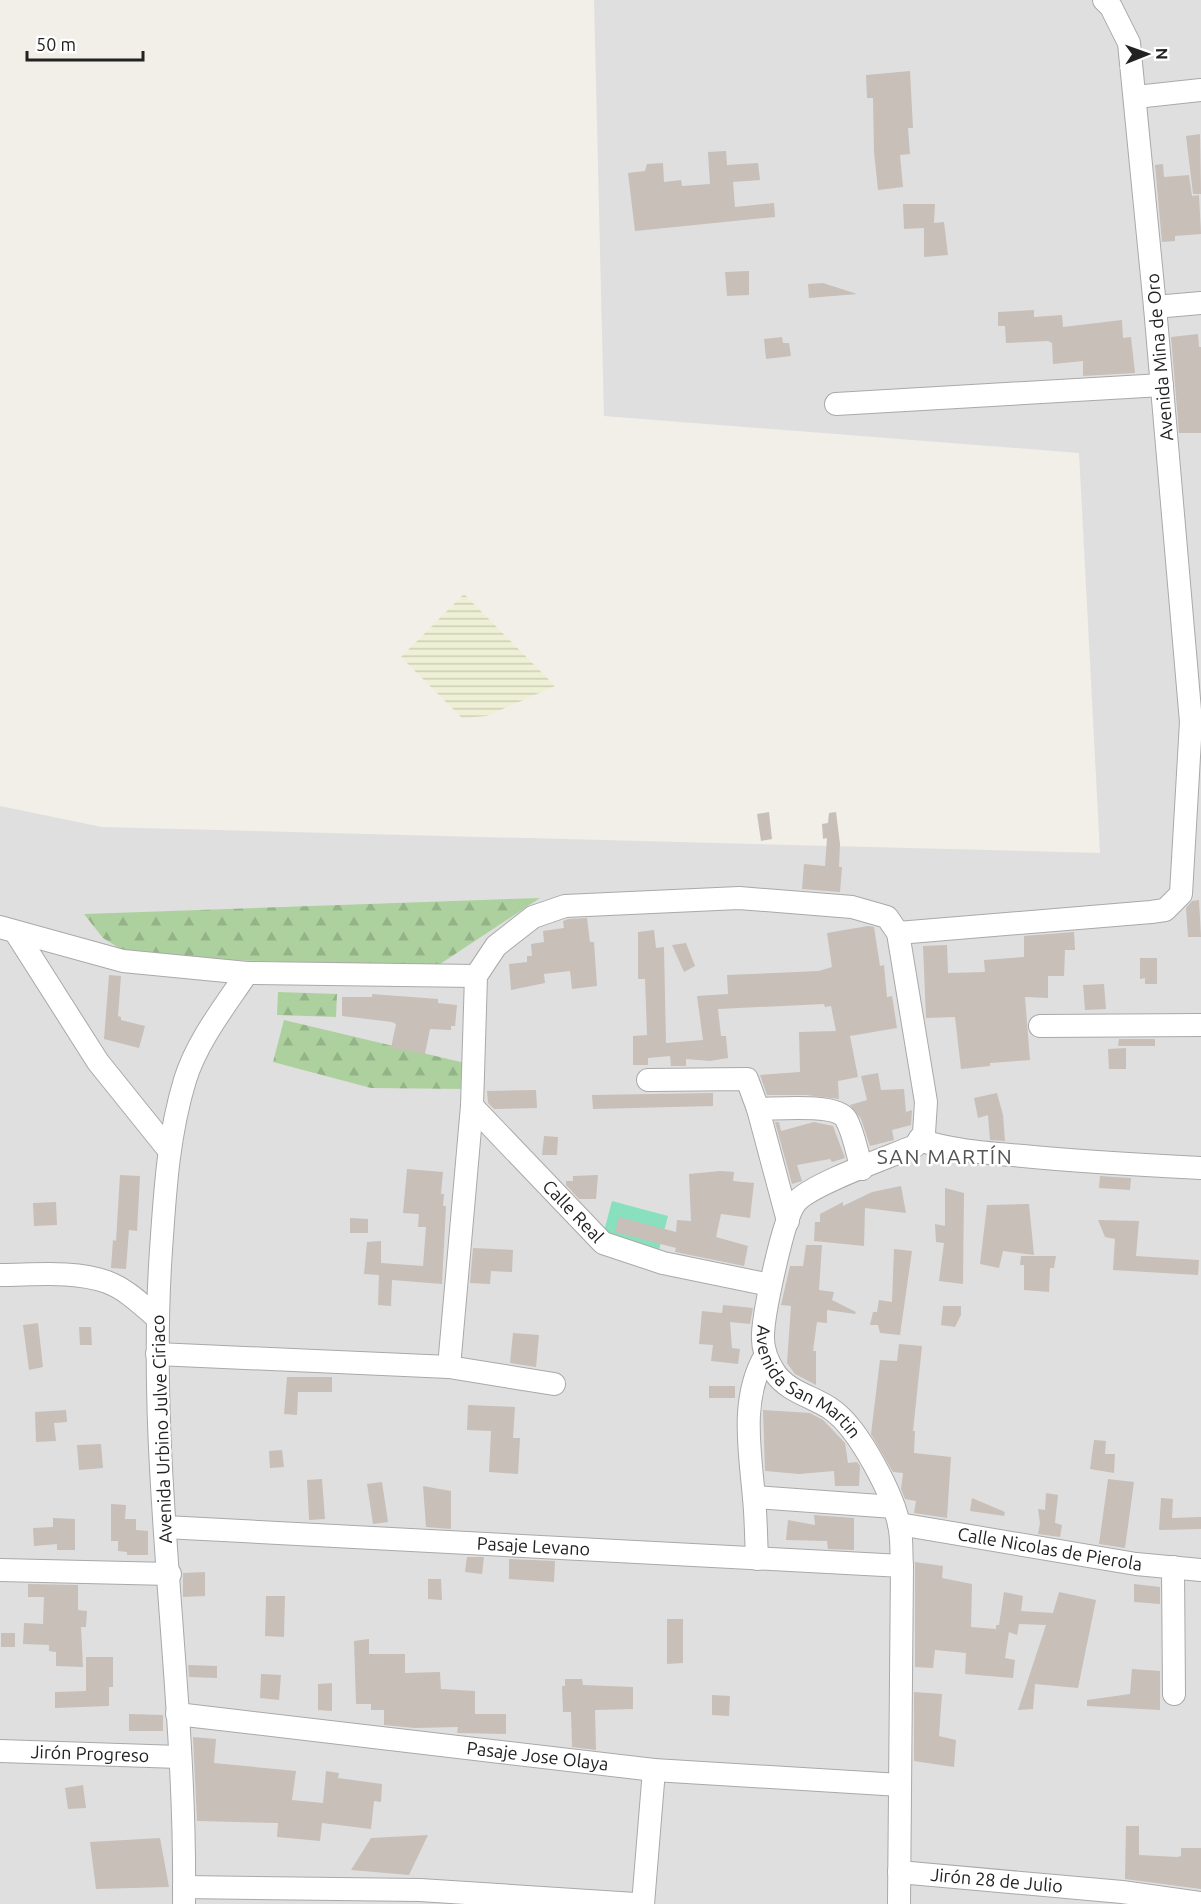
<svg xmlns="http://www.w3.org/2000/svg" width="1201" height="1904" font-family="Ubuntu,sans-serif">
  <style>
    .residential { fill: #e0dfdf }
    .farmland { fill: url(#farmland-rules) }
    .forest { fill: url(#forest-firs) }
    .pitch { fill: #88e0be }
    .building { fill: #c7bfb8 }
    .lines { fill: none; stroke-linecap: round; stroke-linejoin: round }
    .minor-casing { stroke: #a9a9a9; stroke-width: 24 }
    .minor { stroke: #fff; stroke-width: 22 }
    .labels { text-anchor: middle; stroke-width: 5; stroke-linejoin: round; paint-order: stroke }
    .street-label { font-size: 18px; fill: #222; stroke: #fff }
    .quarter-label { font-size: 21px; letter-spacing: 1.5px; fill: #555; stroke: #fff }
  </style>
  <defs>
    <pattern id="farmland-rules" width="6" height="5" patternUnits="userSpaceOnUse" patternTransform="scale(1.5)"><rect width="6" height="5" fill="#eef0d5"/><path d="M0 2.5h6" fill="none" stroke="#ccceb7"/></pattern>
    <pattern id="forest-firs" width="22" height="20" patternUnits="userSpaceOnUse" patternTransform="scale(1.5)"><rect width="22" height="20" fill="#add19e"/><path d="M5 1l3.5 6h-7zM16 11l3.5 6h-7z" fill="#95b388"/></pattern>
  </defs>
  <rect width="100%" height="100%" fill="#f2efe9"/>
  <!-- residential -->
  <path class="residential" d="M594,0H1201V1904H0V806L102,827L1100,853L1079,453L604,416Z"/>
  <!-- farmland -->
  <path class="farmland" d="M464,594L555,686L487,716L462,718L401,657Z"/>
  <!-- forest -->
  <g class="forest">
    <path d="M540,898L434,968L132,956L103,938L84,914Z"/>
    <path d="M278,992L337,994L336,1017L277,1015Z"/>
    <path d="M284,1020L465,1063V1089L371,1088L273,1062Z"/>
  </g>
  <!-- pitch -->
  <path class="pitch" d="M612,1201L668,1216L659,1250L603,1235Z"/>
  <!-- building -->
  <g class="building">
    <path d="M910,71L913,128H908L910,154L900,155L903,187L878,190L874,152L873,98H867L866,75Z"/>
    <path d="M1200,134L1201,194H1193L1186,136Z"/>
    <path d="M726,151L727,165L758,163L760,180L733,182L735,207L774,203L775,217L635,231L628,173L645,171L647,164L663,163L664,182L681,180L682,186L710,184L708,152Z"/>
    <path d="M1163,164L1164,177L1189,175L1192,196L1199,195L1201,234L1175,236V241L1162,242L1155,165Z"/>
    <path d="M903,204H935L934,223L944,222L948,255L924,257V228L904,229Z"/>
    <path d="M749,271V295L727,296L725,272Z"/>
    <path d="M823,283L857,294L809,298L808,284Z"/>
    <path d="M1034,310V317L1062,315L1063,327L1122,320L1123,338L1131,337L1135,373L1083,376V361L1053,364L1052,343L1048,341L1006,343L1005,326H998V312Z"/>
    <path d="M1198,334L1199,347H1201V433H1179L1171,337Z"/>
    <path d="M782,337L783,343H789L791,356L766,359L764,339Z"/>
    <path d="M769,812L772,839L761,841L757,814Z"/>
    <path d="M836,812L840,844L839,867H842L840,892L802,889L804,864L825,866L827,838L823,839L822,824L828,823L829,813Z"/>
    <path d="M1199,900L1201,937H1188L1186,908L1192,901Z"/>
    <path d="M587,918L590,942H594L597,986L572,989L570,971L544,974L545,983L511,990L509,964L527,962V956H532L531,944L544,942L543,931L564,928L563,921L568,919Z"/>
    <path d="M868,926L874,927L880,966L884,965L887,997L892,996L897,1028L850,1036L858,1077L838,1081L839,1099L806,1095H767L760,1075L800,1072L799,1032L836,1031L831,1006L825,1007L824,1004L718,1009L721,1036H726L728,1058L710,1061L686,1059V1066H671L670,1056L648,1058V1065H633V1036L647,1035L645,979H638V932L654,930L656,948L664,947L666,1043L703,1040L697,996L728,994L727,975L819,971L832,967L827,933Z"/>
    <path d="M1074,932L1075,950H1065L1064,976H1048V998L1025,997L1030,1060L990,1063V1066L961,1069L955,1017L926,1018L923,946L947,945L948,973L985,972L984,960L1024,957V936Z"/>
    <path d="M686,943L695,966L684,972L672,945Z"/>
    <path d="M1140,958H1157V984H1145V978L1140,979Z"/>
    <path d="M109,975L121,976L118,1016L121,1017V1020L145,1026L139,1048L104,1039Z"/>
    <path d="M1104,984L1106,1009L1085,1010L1083,985Z"/>
    <path d="M372,994L438,999V1003L457,1005L455,1026H451V1030L430,1029L425,1054L391,1048L396,1024L392,1022L342,1016V997H372Z"/>
    <path d="M1119,1039H1155V1046H1118Z"/>
    <path d="M1126,1048V1069H1109L1108,1049Z"/>
    <path d="M878,1073L881,1090L904,1089L906,1112L912,1110L911,1125L892,1130L894,1140L870,1146L861,1119L850,1105L867,1100L861,1076Z"/>
    <path d="M536,1090L537,1108L494,1109L488,1103L487,1091Z"/>
    <path d="M713,1093V1106L593,1109L592,1095Z"/>
    <path d="M997,1093L1003,1115L1005,1141L990,1140L988,1115L978,1118L974,1098Z"/>
    <path d="M775,1122H779L781,1131L814,1122L833,1126L845,1158L832,1162L830,1159L797,1165L802,1181L792,1184Z"/>
    <path d="M544,1136L558,1137L557,1155H542Z"/>
    <path d="M407,1169L443,1172L441,1194H444L443,1206H446L442,1284L392,1280L391,1306L378,1305L379,1275L364,1274L367,1242L381,1241V1263L423,1266L426,1227H418L419,1214L403,1213Z"/>
    <path d="M720,1171L734,1172L733,1181L754,1183L750,1218L721,1214L716,1237L748,1246L744,1266L675,1252L676,1248L615,1232L619,1217L676,1232L677,1220L691,1221L689,1174Z"/>
    <path d="M120,1175L140,1176L137,1231L129,1230L126,1269L111,1268L113,1240L116,1241Z"/>
    <path d="M598,1175L596,1199H579L566,1185V1181H573V1176Z"/>
    <path d="M1100,1176L1131,1178L1130,1190L1099,1188Z"/>
    <path d="M901,1186L906,1213L865,1208L864,1246L814,1241L815,1222H820V1214L843,1202V1206L872,1192Z"/>
    <path d="M945,1188L964,1193L963,1284L939,1281L944,1243L936,1242L935,1224L945,1226Z"/>
    <path d="M56,1202L57,1225L34,1226L33,1203Z"/>
    <path d="M1029,1204L1034,1255L1003,1251L999,1268L980,1264L987,1205Z"/>
    <path d="M350,1218L368,1219V1233H350Z"/>
    <path d="M1098,1220L1139,1221L1136,1256L1199,1260L1198,1275L1113,1270L1115,1239L1105,1237Z"/>
    <path d="M806,1245H822L819,1290L834,1292L832,1300L856,1312L855,1314L827,1310V1323L817,1322L813,1351H816V1385L795,1374L787,1363L791,1306L781,1305L790,1266H803Z"/>
    <path d="M473,1248L513,1250L512,1272L491,1271L490,1284L470,1283Z"/>
    <path d="M894,1249L912,1251L900,1335L880,1333L878,1325H870L873,1312H877L879,1300L892,1302Z"/>
    <path d="M1021,1256H1056L1054,1268H1050L1049,1292L1024,1290V1265H1020Z"/>
    <path d="M723,1305L753,1308L750,1324L730,1322L732,1348L740,1349L738,1364L711,1361L713,1345L699,1344L702,1311L722,1313Z"/>
    <path d="M943,1306H961V1315L955,1327L941,1325Z"/>
    <path d="M38,1323L43,1367L29,1370L23,1325Z"/>
    <path d="M79,1327H91L92,1345H80Z"/>
    <path d="M513,1333L539,1335L536,1367L510,1363Z"/>
    <path d="M899,1344L922,1346L913,1431H915L914,1453L951,1457L947,1518L914,1513L916,1501L905,1499L901,1489L903,1473L893,1472L871,1434L880,1360L897,1361Z"/>
    <path d="M287,1377H332V1392H298L297,1415L284,1414Z"/>
    <rect x="709" y="1386" width="26" height="12"/>
    <path d="M468,1405L515,1407L513,1438H520L518,1474L489,1472L491,1431L467,1430Z"/>
    <path d="M66,1410L67,1422L54,1423L56,1441L36,1442L35,1412Z"/>
    <path d="M763,1410L810,1413L823,1420L845,1443L848,1463L857,1462L860,1466L859,1486H835L834,1471L799,1474L765,1471Z"/>
    <path d="M1094,1440L1106,1441L1105,1454H1115L1114,1473L1090,1469Z"/>
    <path d="M101,1444L103,1468L79,1470L77,1445Z"/>
    <path d="M282,1450L284,1467L270,1468L269,1451Z"/>
    <path d="M322,1479L325,1519L309,1520L307,1480Z"/>
    <path d="M1108,1479L1134,1482L1125,1548L1099,1544Z"/>
    <path d="M382,1482L388,1522L373,1524L367,1484Z"/>
    <path d="M423,1486L451,1491V1529L426,1527Z"/>
    <path d="M1046,1493L1058,1495L1055,1523L1062,1525L1060,1537L1038,1534L1040,1523L1038,1509L1045,1510Z"/>
    <path d="M972,1498L1005,1512L1004,1516L970,1511Z"/>
    <path d="M1161,1498L1173,1499L1172,1518L1201,1517V1529L1159,1530Z"/>
    <path d="M111,1504L126,1505L125,1519H136V1530L148,1531V1555H127V1552L118,1551V1541H111Z"/>
    <path d="M814,1515L854,1518V1550L828,1549L827,1541L786,1540L788,1520L815,1525Z"/>
    <path d="M53,1518L75,1519V1550H57V1544L34,1546L33,1528L53,1527Z"/>
    <path d="M467,1557H484L482,1574L465,1572Z"/>
    <path d="M509,1559L555,1561L554,1582L509,1579Z"/>
    <path d="M915,1562L943,1566L942,1578L972,1584L971,1627L996,1629V1625H999L1004,1592L1023,1596L1021,1611L1053,1613L1059,1592L1096,1600L1078,1688L1035,1684L1033,1709L1018,1710L1046,1625L1019,1624L1017,1635L1009,1632L1005,1658L1015,1660L1013,1678L965,1674L966,1653L935,1650L933,1668L915,1667Z"/>
    <path d="M205,1572V1596L183,1597V1573Z"/>
    <path d="M428,1579H441L442,1600L428,1599Z"/>
    <path d="M28,1584L78,1585V1610L87,1611L86,1627H81L83,1667L56,1666V1652L49,1651V1645L23,1644L24,1623L43,1624L44,1597H28Z"/>
    <path d="M1134,1584L1160,1587V1604L1134,1602Z"/>
    <path d="M266,1596H285L284,1637L265,1636Z"/>
    <path d="M667,1619H683V1663L667,1664Z"/>
    <rect x="1" y="1633" width="14" height="14"/>
    <path d="M369,1639V1654H405V1673L440,1672L441,1689L475,1691V1714H506V1734L457,1733L458,1727L415,1728L384,1725V1710H371V1704H356L354,1641Z"/>
    <path d="M86,1657H113V1687H109V1706L55,1708V1692L86,1691Z"/>
    <path d="M188,1665L217,1666V1678L189,1677Z"/>
    <path d="M1132,1669L1160,1671V1710L1087,1706V1700L1130,1694Z"/>
    <path d="M261,1674L281,1675L279,1700L260,1698Z"/>
    <path d="M565,1679H582L583,1685L633,1687V1709L595,1710L596,1750L572,1747L571,1712H563L562,1686H565Z"/>
    <path d="M332,1683V1711L318,1710V1684Z"/>
    <path d="M914,1692L942,1694L939,1736L956,1740L954,1767L914,1761Z"/>
    <path d="M712,1695L730,1696L729,1716L712,1715Z"/>
    <path d="M129,1714L163,1715V1731H129Z"/>
    <path d="M193,1737L216,1739L214,1763L296,1771L292,1800L323,1803L326,1771L339,1773L338,1778L382,1784L381,1802L374,1801L371,1829L322,1823L320,1841L277,1837L278,1823L197,1821Z"/>
    <path d="M83,1785L86,1808L68,1809L65,1788Z"/>
    <path d="M1126,1826H1139V1855L1177,1857L1181,1856V1848H1201V1889L1125,1879Z"/>
    <path d="M428,1835L409,1875L351,1870L371,1838Z"/>
    <path d="M160,1838L169,1887L96,1889L90,1842Z"/>
  </g>
  <g class="lines">
    <!-- minor casing -->
    <g class="minor-casing">
      <g id="minor">
        <path d="M1136,97L1201,90"/>
        <path d="M1155,307L1201,303"/>
        <path d="M836,404L1162,385"/>
        <path d="M0,927L123,961L247,973L476,976"/>
        <path d="M16,933L98,1062L168,1149"/>
        <path d="M898,933L1151,912L1165,910L1181,894L1191,722L1155,307L1129,43L1111,7L1104,0"/>
        <path d="M1040,1026L1201,1025"/>
        <path d="M648,1080L747,1079L758,1109L788,1221"/>
        <path id="s1" d="M472,1106L603,1243L663,1263L770,1285"/>
        <path d="M758,1109C777,1109 836,1103 846,1119C854,1133 857,1154 862,1169"/>
        <path d="M919,1140C953,1151 988,1153 1023,1156C1082,1162 1141,1165 1201,1168"/>
        <path d="M0,1275C34,1275 74,1270 107,1282C126,1289 141,1304 156,1317"/>
        <path d="M157,1354L449,1367L554,1384"/>
        <path id="s2" d="M449,1367L472,1106L476,976L496,946L533,917L565,906L739,898L852,907L887,917L898,933L926,1102L924,1133L915,1146C889,1157 811,1184 796,1202C783,1218 764,1312 763,1334C762,1349 767,1361 775,1373C788,1392 814,1397 831,1409C859,1428 895,1497 900,1530C902,1542 901,1554 902,1566L899,1904"/>
        <path d="M754,1497L894,1507"/>
        <path id="s3" d="M899,1524L1136,1564L1201,1570"/>
        <path id="s4" d="M165,1527L902,1566"/>
        <path d="M757,1559C756,1538 756,1518 754,1498C750,1451 740,1399 765,1356"/>
        <path d="M1173,1567L1174,1694"/>
        <path d="M0,1570L170,1574"/>
        <path id="s5" d="M177,1714L654,1770L900,1785"/>
        <path id="s6" d="M0,1751L179,1757"/>
        <path id="s7" d="M899,1872L1122,1892L1201,1903"/>
        <path d="M184,1887L420,1890L635,1904"/>
        <path d="M184,1904C187,1686 146,1468 161,1250C165,1192 168,1136 185,1080C197,1041 225,1006 247,973"/>
        <path d="M643,1904L654,1770"/>
      </g>
    </g>
    <!-- minor -->
    <use href="#minor" class="minor"/>
  </g>
  <g class="labels">
    <!-- street labels -->
    <g class="street-label">
      <text transform="translate(1160 357) rotate(-95)" y="6">Avenida Mina de Oro</text>
      <text dy="6" stroke="none"><textPath href="#s1" startOffset="146">Calle Real</textPath></text>
      <text dy="6" stroke="none"><textPath href="#s2" startOffset="1408">Avenida San Martin</textPath></text>
      <text transform="translate(162 1429) rotate(-92)" y="6">Avenida Urbino Julve Ciriaco</text>
      <text dy="6" stroke="none"><textPath href="#s4" startOffset="369">Pasaje Levano</textPath></text>
      <text dy="6" stroke="none"><textPath href="#s3" startOffset="153">Calle Nicolas de Pierola</textPath></text>
      <text dy="6" stroke="none"><textPath href="#s6" startOffset="90">Jirón Progreso</textPath></text>
      <text dy="6" stroke="none"><textPath href="#s5" startOffset="363">Pasaje Jose Olaya</textPath></text>
      <text dy="6" stroke="none"><textPath href="#s7" startOffset="98">Jirón 28 de Julio</textPath></text>
    </g>
    <!-- quarter labels -->
    <g class="quarter-label">
      <text x="945" y="1164">SAN MARTÍN</text>
    </g>
  </g>
  <!-- north arrow -->
  <g transform="translate(1147 54) rotate(89)" stroke="#ffffff" stroke-width="4.5" paint-order="stroke">
  <path d="M0-4.5L10 22L0 15L-10 22Z" fill="#222222"/>
  <text y="-9" font-size="16" font-weight="bold" text-anchor="middle" fill="#222222">N</text>
  </g>
  <!-- scale -->
  <path d="M27 51v9h116v-9" fill="none" stroke="#222222" stroke-width="3"/>
  <text x="36" y="51" font-size="18" fill="#222222" stroke="#ffffff" stroke-width="4.5" paint-order="stroke">50 m</text>
</svg>
